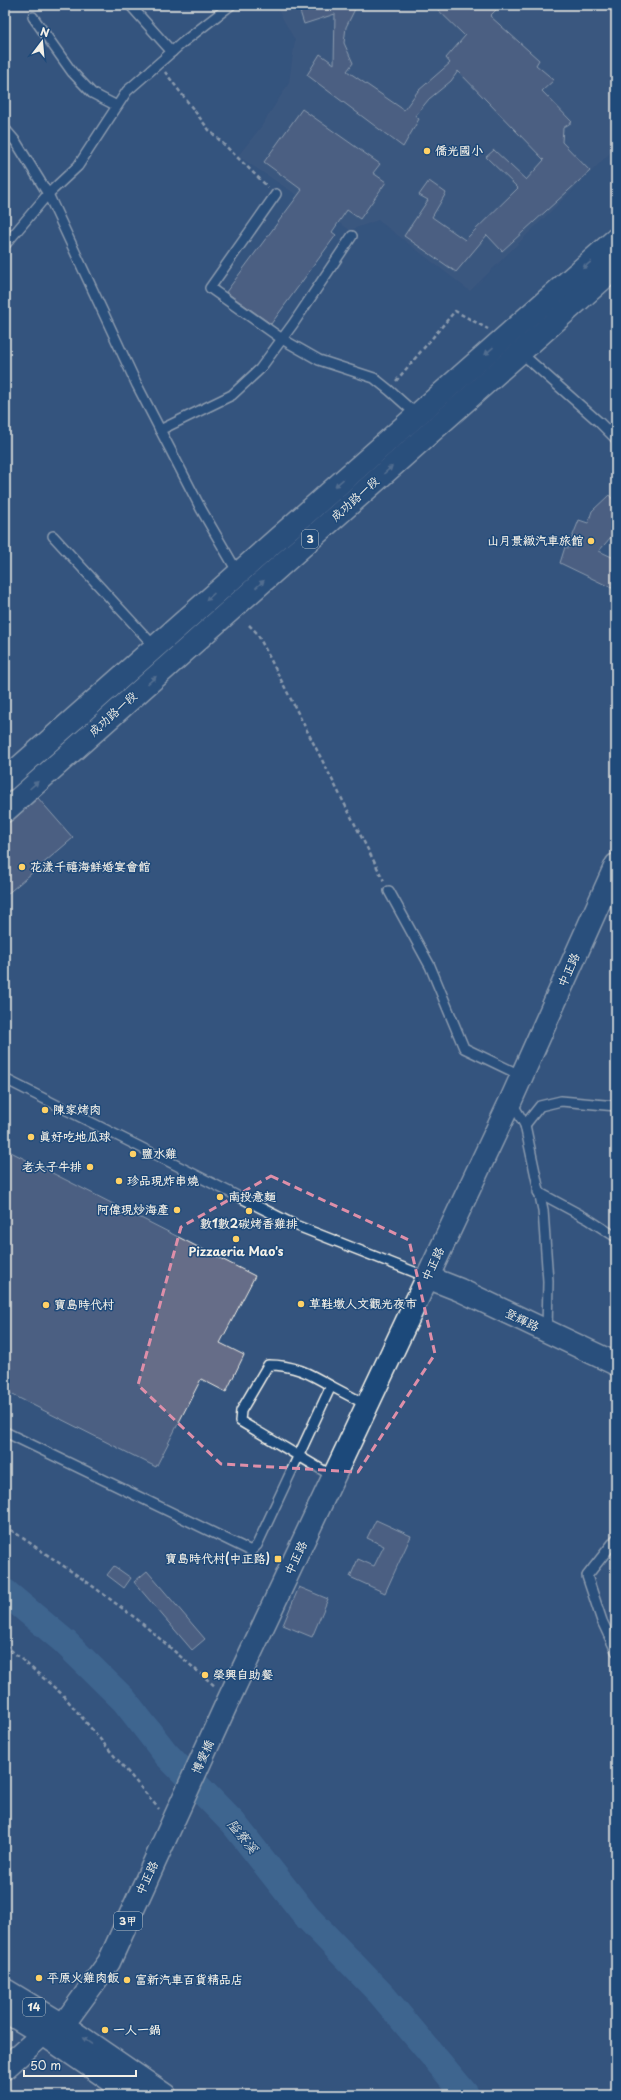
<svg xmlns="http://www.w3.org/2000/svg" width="621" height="2100" font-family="'Playpen Sans','LXGW WenKai TC',sans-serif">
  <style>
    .built { fill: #435c81 }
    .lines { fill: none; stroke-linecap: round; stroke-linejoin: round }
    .river { stroke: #487aa5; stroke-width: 27 }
    .building { fill: #666d88; stroke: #f4f1e8 }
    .lane-casing { stroke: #f4f1e8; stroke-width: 12 }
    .secondary-casing { stroke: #f4f1e8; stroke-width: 25 }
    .primary-casing { stroke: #f4f1e8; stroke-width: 25 }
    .path { stroke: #f4f1e8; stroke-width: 2.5; stroke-dasharray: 4 3; stroke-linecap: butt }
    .lane { stroke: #1f4a7a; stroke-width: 9 }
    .secondary { stroke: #1f4a7a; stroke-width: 22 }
    .primary { stroke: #1f4a7a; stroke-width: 22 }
    .oneway { fill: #748da6 }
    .marked { fill: none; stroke: #de8fa9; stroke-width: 3; stroke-dasharray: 8 5; stroke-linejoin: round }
    .poi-dot { fill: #ffd166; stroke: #1f4a7a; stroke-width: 1.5 }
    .labels { text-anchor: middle; stroke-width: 3; stroke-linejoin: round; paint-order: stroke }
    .shield { fill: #1f4a7a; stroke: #b4bfc7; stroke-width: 1 }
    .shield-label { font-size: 11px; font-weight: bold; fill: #f4f1e8 }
    .poi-label { font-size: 12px; font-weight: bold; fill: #f4f1e8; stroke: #1f4a7a; text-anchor: start }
    .street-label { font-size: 12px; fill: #f4f1e8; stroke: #1f4a7a }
    .water-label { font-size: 13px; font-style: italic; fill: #dadfde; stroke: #1f4a7a }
  </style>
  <rect width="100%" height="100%" fill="#34547e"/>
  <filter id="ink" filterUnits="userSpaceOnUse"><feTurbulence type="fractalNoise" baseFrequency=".025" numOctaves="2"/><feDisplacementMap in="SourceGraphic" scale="8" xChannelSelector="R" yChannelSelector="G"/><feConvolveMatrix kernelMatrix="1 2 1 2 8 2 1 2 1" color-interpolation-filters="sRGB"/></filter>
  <g filter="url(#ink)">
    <!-- built -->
    <path class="built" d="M275,5H616V147L470,291L378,220L350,230L238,156L261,127L289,83L295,40Z"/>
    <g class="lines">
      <!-- river -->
      <path class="river" d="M5,1592L65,1642L124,1700L166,1754L234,1824L307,1917L382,1995L466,2095"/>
    </g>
    <!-- building -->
    <g class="building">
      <path d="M298,5H357L346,27L344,43L353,63L347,71L404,110L418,91L450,63L446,58L465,36L433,5H501L490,16L539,60L536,65L554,80L542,91L572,122L563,128L562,142L590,171L502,251L487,235L456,272L404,236L428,200L419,195L429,181L446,193L432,217L465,240L518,188L486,157L494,150L526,180L544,160L458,71L451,81L429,99L415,116L419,119L403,147L307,75L320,54L334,64L335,14L304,24Z"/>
      <path d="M302,109L380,164L373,173L386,182L360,219L347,210L332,232L336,235L271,324L226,292L302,190L264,162Z"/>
      <path d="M609,495L616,503V531L599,551L616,559V590L560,563L565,547L568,548L579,520L588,523L592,511Z"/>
      <path d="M38,798L73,838L5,896V823L13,820Z"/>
      <path d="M5,1149L255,1276L220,1343L244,1355L226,1392L201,1379L156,1467L5,1391Z"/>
      <path d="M376,1520L411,1536L385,1593L350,1577L358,1559L374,1566L384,1546L367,1538Z"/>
      <path d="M114,1566L131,1578L124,1588L107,1575Z"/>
      <path d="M147,1571L205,1639L192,1650L134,1582Z"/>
      <path d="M299,1587L328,1599L312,1637L283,1625Z"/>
    </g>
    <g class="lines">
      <!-- lane casing -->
      <g class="lane-casing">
        <g id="lane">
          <path d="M130,5L172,52"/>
          <path d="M33,17L72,72L92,93L117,106"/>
          <path d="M5,129L16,142L48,194L78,166L127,91L182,43L231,5"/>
          <path d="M276,194L210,288L282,339L319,360L374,378L389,390L417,415"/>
          <path d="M5,245L48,194L137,385L201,509L238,573"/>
          <path d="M520,352L599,422L616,439"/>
          <path d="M160,430L232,395L260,369L293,324L352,236"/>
          <path d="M53,536L155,647"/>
          <path d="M389,891L430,966L464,1048L522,1076"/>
          <path d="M5,1079L295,1225L427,1277"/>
          <path d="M511,1101L525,1125L543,1210L548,1281L547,1331"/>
          <path d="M525,1125L540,1106L561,1101L616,1106"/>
          <path d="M538,1192L588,1219L616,1237"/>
          <path d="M331,1386C309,1373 294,1365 268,1365L241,1411L240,1421L334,1477"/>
          <path d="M5,1432L251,1551L257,1545L331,1386L367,1405"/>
          <path d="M616,1539L587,1576L602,1621L616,1651"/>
        </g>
      </g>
      <!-- secondary casing -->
      <g class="secondary-casing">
        <path id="secondary" d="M427,1277L460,1290L616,1364"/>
      </g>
      <!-- primary casing -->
      <g class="primary-casing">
        <g id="primary">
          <path d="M5,780L616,239"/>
          <path d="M5,811L616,267"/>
          <path d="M5,1990L63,2025L165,2095"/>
          <path d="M5,2011L43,2034L132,2095"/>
          <path d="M5,2068L43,2034L63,2025L109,1962L226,1705L511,1100L616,865"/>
        </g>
      </g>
      <!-- path -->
      <g class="path">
        <path d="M165,72L209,130L268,187"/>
        <path d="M396,381L455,311L488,329"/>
        <path d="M249,625L257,633L384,881"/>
        <path d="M5,1526L87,1582L138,1620L216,1687"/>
        <path d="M5,1645L63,1695L159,1809"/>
      </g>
      <!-- lane -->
      <use href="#lane" class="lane"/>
      <!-- secondary -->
      <use href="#secondary" class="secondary"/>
      <!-- primary -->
      <use href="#primary" class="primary"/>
    </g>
    <!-- one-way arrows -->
    <defs><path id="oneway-solid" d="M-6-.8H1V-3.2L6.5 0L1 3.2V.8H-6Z"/></defs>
    <g class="oneway">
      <use href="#oneway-solid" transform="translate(587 265) rotate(139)"/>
      <use href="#oneway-solid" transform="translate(489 351) rotate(139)"/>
      <use href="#oneway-solid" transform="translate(388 470) rotate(-42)"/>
      <use href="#oneway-solid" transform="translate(339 483) rotate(139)"/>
      <use href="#oneway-solid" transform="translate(260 584) rotate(-42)"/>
      <use href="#oneway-solid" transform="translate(210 597) rotate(138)"/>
      <use href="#oneway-solid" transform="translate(152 680) rotate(-42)"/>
      <use href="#oneway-solid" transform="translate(34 785) rotate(-42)"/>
      <use href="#oneway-solid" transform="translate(87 2041) rotate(-146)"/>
    </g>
  </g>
  <!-- marked area -->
  <path d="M0 0H621V2100H0ZM271,1176L409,1240L435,1354L358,1472L221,1464L138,1385L181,1227Z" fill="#34547e" fill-opacity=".55" fill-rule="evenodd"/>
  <path class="marked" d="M271,1176L409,1240L435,1354L358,1472L221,1464L138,1385L181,1227Z"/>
  <!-- markers -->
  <g class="poi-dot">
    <circle cx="427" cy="151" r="4"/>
    <circle cx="591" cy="541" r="4"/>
    <circle cx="22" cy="867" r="4"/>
    <circle cx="45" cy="1110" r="4"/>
    <circle cx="31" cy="1137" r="4"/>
    <circle cx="133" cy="1154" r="4"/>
    <circle cx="90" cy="1167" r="4"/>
    <circle cx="119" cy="1181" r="4"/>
    <circle cx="220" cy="1197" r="4"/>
    <circle cx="177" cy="1210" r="4"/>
    <circle cx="249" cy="1211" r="4"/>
    <circle cx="236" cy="1239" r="4"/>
    <circle cx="301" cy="1304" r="4"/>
    <circle cx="46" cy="1305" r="4"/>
    <rect x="274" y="1555" width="8" height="8" rx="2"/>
    <circle cx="205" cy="1675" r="4"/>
    <circle cx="39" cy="1978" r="4"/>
    <circle cx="127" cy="1980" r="4"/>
    <circle cx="105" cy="2030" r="4"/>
  </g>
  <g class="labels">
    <!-- shield labels -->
    <g class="shield">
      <rect x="302" y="530" width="16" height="18" rx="3"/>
      <rect x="114" y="1912" width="28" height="18" rx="3"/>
      <rect x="23" y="1998" width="22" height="18" rx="3"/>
    </g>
    <g class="shield-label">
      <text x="310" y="543">3</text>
      <text x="128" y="1925">3甲</text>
      <text x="34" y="2011">14</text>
    </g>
    <!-- poi labels -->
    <g class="poi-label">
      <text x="435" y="155">僑光國小</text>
      <text x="583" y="545" text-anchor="end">山月景緻汽車旅館</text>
      <text x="30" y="871">花漾千禧海鮮婚宴會館</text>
      <text x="53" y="1114">陳家烤肉</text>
      <text x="39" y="1141">真好吃地瓜球</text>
      <text x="141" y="1158">鹽水雞</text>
      <text x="82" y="1171" text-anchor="end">老夫子牛排</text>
      <text x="127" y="1185">珍品現炸串燒</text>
      <text x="228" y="1201">南投意麵</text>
      <text x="169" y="1214" text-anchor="end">阿偉現炒海產</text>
      <text x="249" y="1228" text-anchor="middle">數1數2碳烤香雞排</text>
      <text x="236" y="1256" text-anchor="middle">Pizzaeria Mao's</text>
      <text x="309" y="1308">草鞋墩人文觀光夜市</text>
      <text x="54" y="1309">寶島時代村</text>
      <text x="270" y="1563" text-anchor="end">寶島時代村(中正路)</text>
      <text x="213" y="1679">榮興自助餐</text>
      <text x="47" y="1982">平原火雞肉飯</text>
      <text x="135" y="1984">富新汽車百貨精品店</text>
      <text x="113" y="2034">一人一鍋</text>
    </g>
    <!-- street labels -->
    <g class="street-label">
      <text transform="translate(355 499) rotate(-42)" y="4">成功路一段</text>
      <text transform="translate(113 714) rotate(-42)" y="4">成功路一段</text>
      <text transform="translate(569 970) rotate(-66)" y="4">中正路</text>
      <text transform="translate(433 1264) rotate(-65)" y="4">中正路</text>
      <text transform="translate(522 1320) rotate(26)" y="4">登輝路</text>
      <text transform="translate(296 1558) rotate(-65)" y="4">中正路</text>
      <text transform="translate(203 1757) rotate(-66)" y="4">博愛橋</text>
      <text transform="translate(147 1878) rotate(-65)" y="4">中正路</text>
    </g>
    <!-- water labels -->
    <g class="water-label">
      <text transform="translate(243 1836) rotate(51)" y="5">隘寮溪</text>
    </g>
  </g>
  <!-- margin -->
  <rect width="621" height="2100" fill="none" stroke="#1f4a7a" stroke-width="20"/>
  <rect x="10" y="10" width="601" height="2080" fill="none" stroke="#f4f1e8" stroke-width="1.5" filter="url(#ink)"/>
  <!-- north arrow -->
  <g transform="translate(42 42) rotate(16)" stroke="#1f4a7a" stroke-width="3" paint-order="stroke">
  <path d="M0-3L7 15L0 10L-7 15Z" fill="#f4f1e8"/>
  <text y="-6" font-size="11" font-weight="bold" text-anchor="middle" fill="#f4f1e8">N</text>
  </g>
  <!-- scale -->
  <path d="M24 2070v6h112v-6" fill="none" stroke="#f4f1e8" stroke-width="2"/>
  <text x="30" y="2070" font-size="12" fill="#f4f1e8" stroke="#1f4a7a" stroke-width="3" paint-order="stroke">50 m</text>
</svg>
